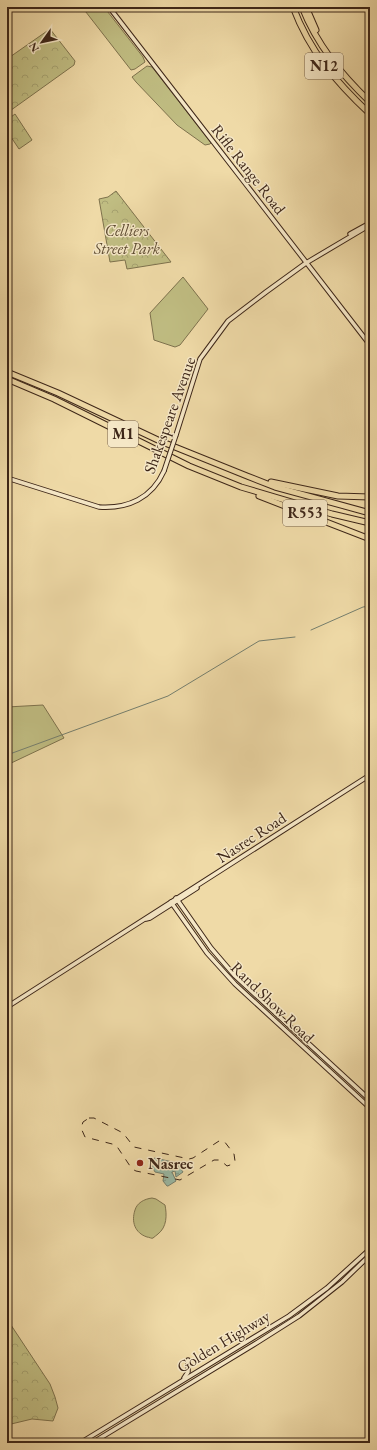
<svg xmlns="http://www.w3.org/2000/svg" width="377" height="1450" font-family="'EB Garamond',serif">
  <style>
    .green { fill: #c0bd82; stroke: #7e724d }
    .forest { fill: url(#forest-crowns); stroke: #7e724d }
    .water { fill: url(#water-ripples); stroke: #757f6e }
    .lines { fill: none; stroke-linecap: round; stroke-linejoin: round }
    .stream { stroke: #757f6e; stroke-width: 1 }
    .secondary-casing { stroke: #3d2618; stroke-width: 5.5 }
    .highway-casing { stroke: #3d2618; stroke-width: 7 }
    .secondary { stroke: #f5e7c6; stroke-width: 3.5 }
    .highway { stroke: #efdaa7; stroke-width: 5 }
    .rail { stroke: #3d2618; stroke-width: 1; stroke-dasharray: 7 7; stroke-linecap: butt }
    .secondary-bridge-casing { stroke: #3d2618; stroke-width: 5.5; stroke-linecap: butt }
    .secondary-bridge { stroke: #f5e7c6; stroke-width: 3.5 }
    .poi-dot { fill: #8f2418; stroke: #f5e7c6; stroke-width: 1.5 }
    .labels { text-anchor: middle; stroke-width: 3; stroke-linejoin: round; paint-order: stroke }
    .shield { fill: #f5e7c6; stroke: #74604c; stroke-width: 1 }
    .shield-label { font-size: 15px; font-weight: bold; fill: #3d2618 }
    .street-label { font-size: 16px; fill: #3d2618; stroke: #f5e7c6 }
    .park-label { font-size: 16px; font-style: italic; fill: #5e4c32; stroke: #f5e7c6 }
    .poi-label { font-size: 16px; font-weight: bold; fill: #3d2618; stroke: #f5e7c6; text-anchor: start }
  </style>
  <defs>
    <pattern id="forest-crowns" width="20" height="18" patternUnits="userSpaceOnUse"><rect width="20" height="18" fill="#c0bd82"/><path d="M2 6a3 3 0 1 1 6 0M12 15a3 3 0 1 1 6 0" fill="none" stroke="#a6a270"/></pattern>
    <pattern id="water-ripples" width="26" height="14" patternUnits="userSpaceOnUse"><rect width="26" height="14" fill="#9abba7"/><path d="M2 4q2-2 4 0t4 0M15 11q2-2 4 0t4 0" fill="none" stroke="#7f9887"/></pattern>
  </defs>
  <rect width="100%" height="100%" fill="#efdaa7"/>
  <filter id="stains"><feTurbulence type="fractalNoise" baseFrequency=".005" numOctaves="4"/><feColorMatrix values="0 0 0 0 .2 0 0 0 0 .09 0 0 0 0 .02 0 0 0 .5 -.17"/></filter>
  <radialGradient id="worn" r=".72"><stop offset=".6" stop-color="#630" stop-opacity="0"/><stop offset="1" stop-color="#630" stop-opacity=".3"/></radialGradient>
  <!-- green -->
  <g class="green">
    <path d="M82,7H104L143,57L145,62L135,69L131,70Z"/>
    <path d="M147,66L152,67L211,143L210,144L205,145L177,125L136,82L132,77Z"/>
    <path d="M183,277L208,309L180,345L175,347L154,340L150,313Z"/>
    <path d="M43,705L64,738L7,765V707Z"/>
    <path d="M152,1198L156,1199L165,1205C167,1215 167,1227 158,1234C156,1235 155,1237 153,1238C152,1239 149,1237 147,1237C135,1233 131,1222 135,1210C137,1203 144,1199 152,1198Z"/>
  </g>
  <!-- forest -->
  <g class="forest">
    <path d="M50,29L75,61L74,65L7,113V59Z"/>
    <path d="M15,114L32,140L19,149L7,131V120Z"/>
    <path d="M116,191L171,262L127,269L125,260L110,262L99,199L108,197Z"/>
    <path d="M7,1319L50,1384L55,1397L58,1408L53,1421L32,1419L7,1425Z"/>
  </g>
  <!-- water -->
  <path class="water" d="M155,1158L177,1163L183,1172L176,1177L175,1171L172,1172L176,1181L168,1186H167L163,1181L164,1174L155,1172L149,1161Z"/>
  <g class="lines">
    <!-- stream -->
    <g class="stream">
      <path d="M311,630L363,607L370,606"/>
      <path d="M7,755L168,696L259,641L295,637"/>
    </g>
    <!-- secondary casing -->
    <g class="secondary-casing">
      <g id="secondary">
        <path d="M109,7L370,345"/>
        <path d="M350,234L370,223"/>
        <path d="M176,435L200,359L228,321L266,292L306,263L370,225"/>
        <path d="M7,478L99,507C128,509 152,498 164,471"/>
        <path d="M176,898L211,948L235,976L370,1100"/>
        <path d="M171,902L207,953L235,984L370,1108"/>
        <path d="M146,919L150,918L197,888"/>
        <path d="M7,1007L370,775"/>
        <path d="M184,1378L188,1372V1360"/>
        <path d="M80,1443L289,1316L327,1288L370,1249"/>
        <path d="M92,1443L258,1342L299,1316L342,1282L370,1255"/>
      </g>
    </g>
    <!-- highway casing -->
    <g class="highway-casing">
      <g id="highway">
        <path d="M293,7C310,52 336,82 370,114"/>
        <path d="M302,7C317,45 341,74 370,102"/>
        <path d="M306,7L316,30"/>
        <path d="M7,372L58,393L160,441L247,476L275,487L370,513"/>
        <path d="M7,379L54,399L189,466L241,487L332,514L370,523"/>
        <path d="M271,482L338,496L370,497"/>
        <path d="M259,496L370,539"/>
      </g>
    </g>
    <!-- secondary -->
    <use href="#secondary" class="secondary"/>
    <!-- highway -->
    <use href="#highway" class="highway"/>
    <!-- rail -->
    <g class="rail">
      <path d="M89,1118H94L123,1133L134,1147L189,1159L193,1158L219,1141H224L234,1154L235,1161L233,1164L227,1166L220,1160H214L180,1180L136,1171L132,1169L116,1145L85,1137L81,1128L83,1122Z"/>
      <path d="M7,1278L13,1287"/>
      <path d="M7,1290L10,1295"/>
    </g>
    <!-- secondary-bridge casing -->
    <g class="secondary-bridge-casing">
      <path id="secondary-bridge" d="M164,471L176,435"/>
    </g>
    <!-- secondary-bridge -->
    <use href="#secondary-bridge" class="secondary-bridge"/>
  </g>
  <!-- markers -->
  <circle class="poi-dot" cx="140" cy="1163" r="4"/>
  <g class="labels">
    <!-- shield labels -->
    <g class="shield">
      <rect x="305" y="53" width="38" height="26" rx="3"/>
      <rect x="108" y="421" width="30" height="26" rx="3"/>
      <rect x="283" y="500" width="44" height="26" rx="3"/>
    </g>
    <g class="shield-label">
      <text x="324" y="71">N12</text>
      <text x="123" y="439">M1</text>
      <text x="305" y="518">R553</text>
    </g>
    <!-- street labels -->
    <g class="street-label">
      <text transform="translate(249 169) rotate(52)" y="6">Rifle Range Road</text>
      <text transform="translate(169 415) rotate(-70)" y="6">Shakespeare Avenue</text>
      <text transform="translate(251 837) rotate(-33)" y="6">Nasrec Road</text>
      <text transform="translate(273 1002) rotate(44)" y="6">Rand Show Road</text>
      <text transform="translate(223 1341) rotate(-31)" y="6">Golden Highway</text>
    </g>
    <!-- park labels -->
    <g class="park-label">
      <text x="127" y="236">Celliers<tspan x="127" dy="18">Street Park</tspan></text>
    </g>
    <!-- poi labels -->
    <g class="poi-label">
      <text x="148" y="1169">Nasrec</text>
    </g>
  </g>
  <!-- margin -->
  <rect width="377" height="1450" fill="none" stroke="#efdaa7" stroke-width="24"/>
  <rect x="8" y="8" width="361" height="1434" fill="none" stroke="#3d2618" stroke-width="2"/>
  <rect x="12" y="12" width="353" height="1426" fill="none" stroke="#3d2618"/>
  <!-- north arrow -->
  <g transform="translate(42 42) rotate(237)" stroke="#f5e7c6" stroke-width="3" paint-order="stroke">
  <path d="M0-3L7 15L0 10L-7 15Z" fill="#3d2618"/>
  <text y="-6" font-size="11" font-weight="bold" text-anchor="middle" fill="#3d2618">N</text>
  </g>
  <rect width="100%" height="100%" filter="url(#stains)"/>
  <rect width="100%" height="100%" fill="url(#worn)"/>
</svg>
